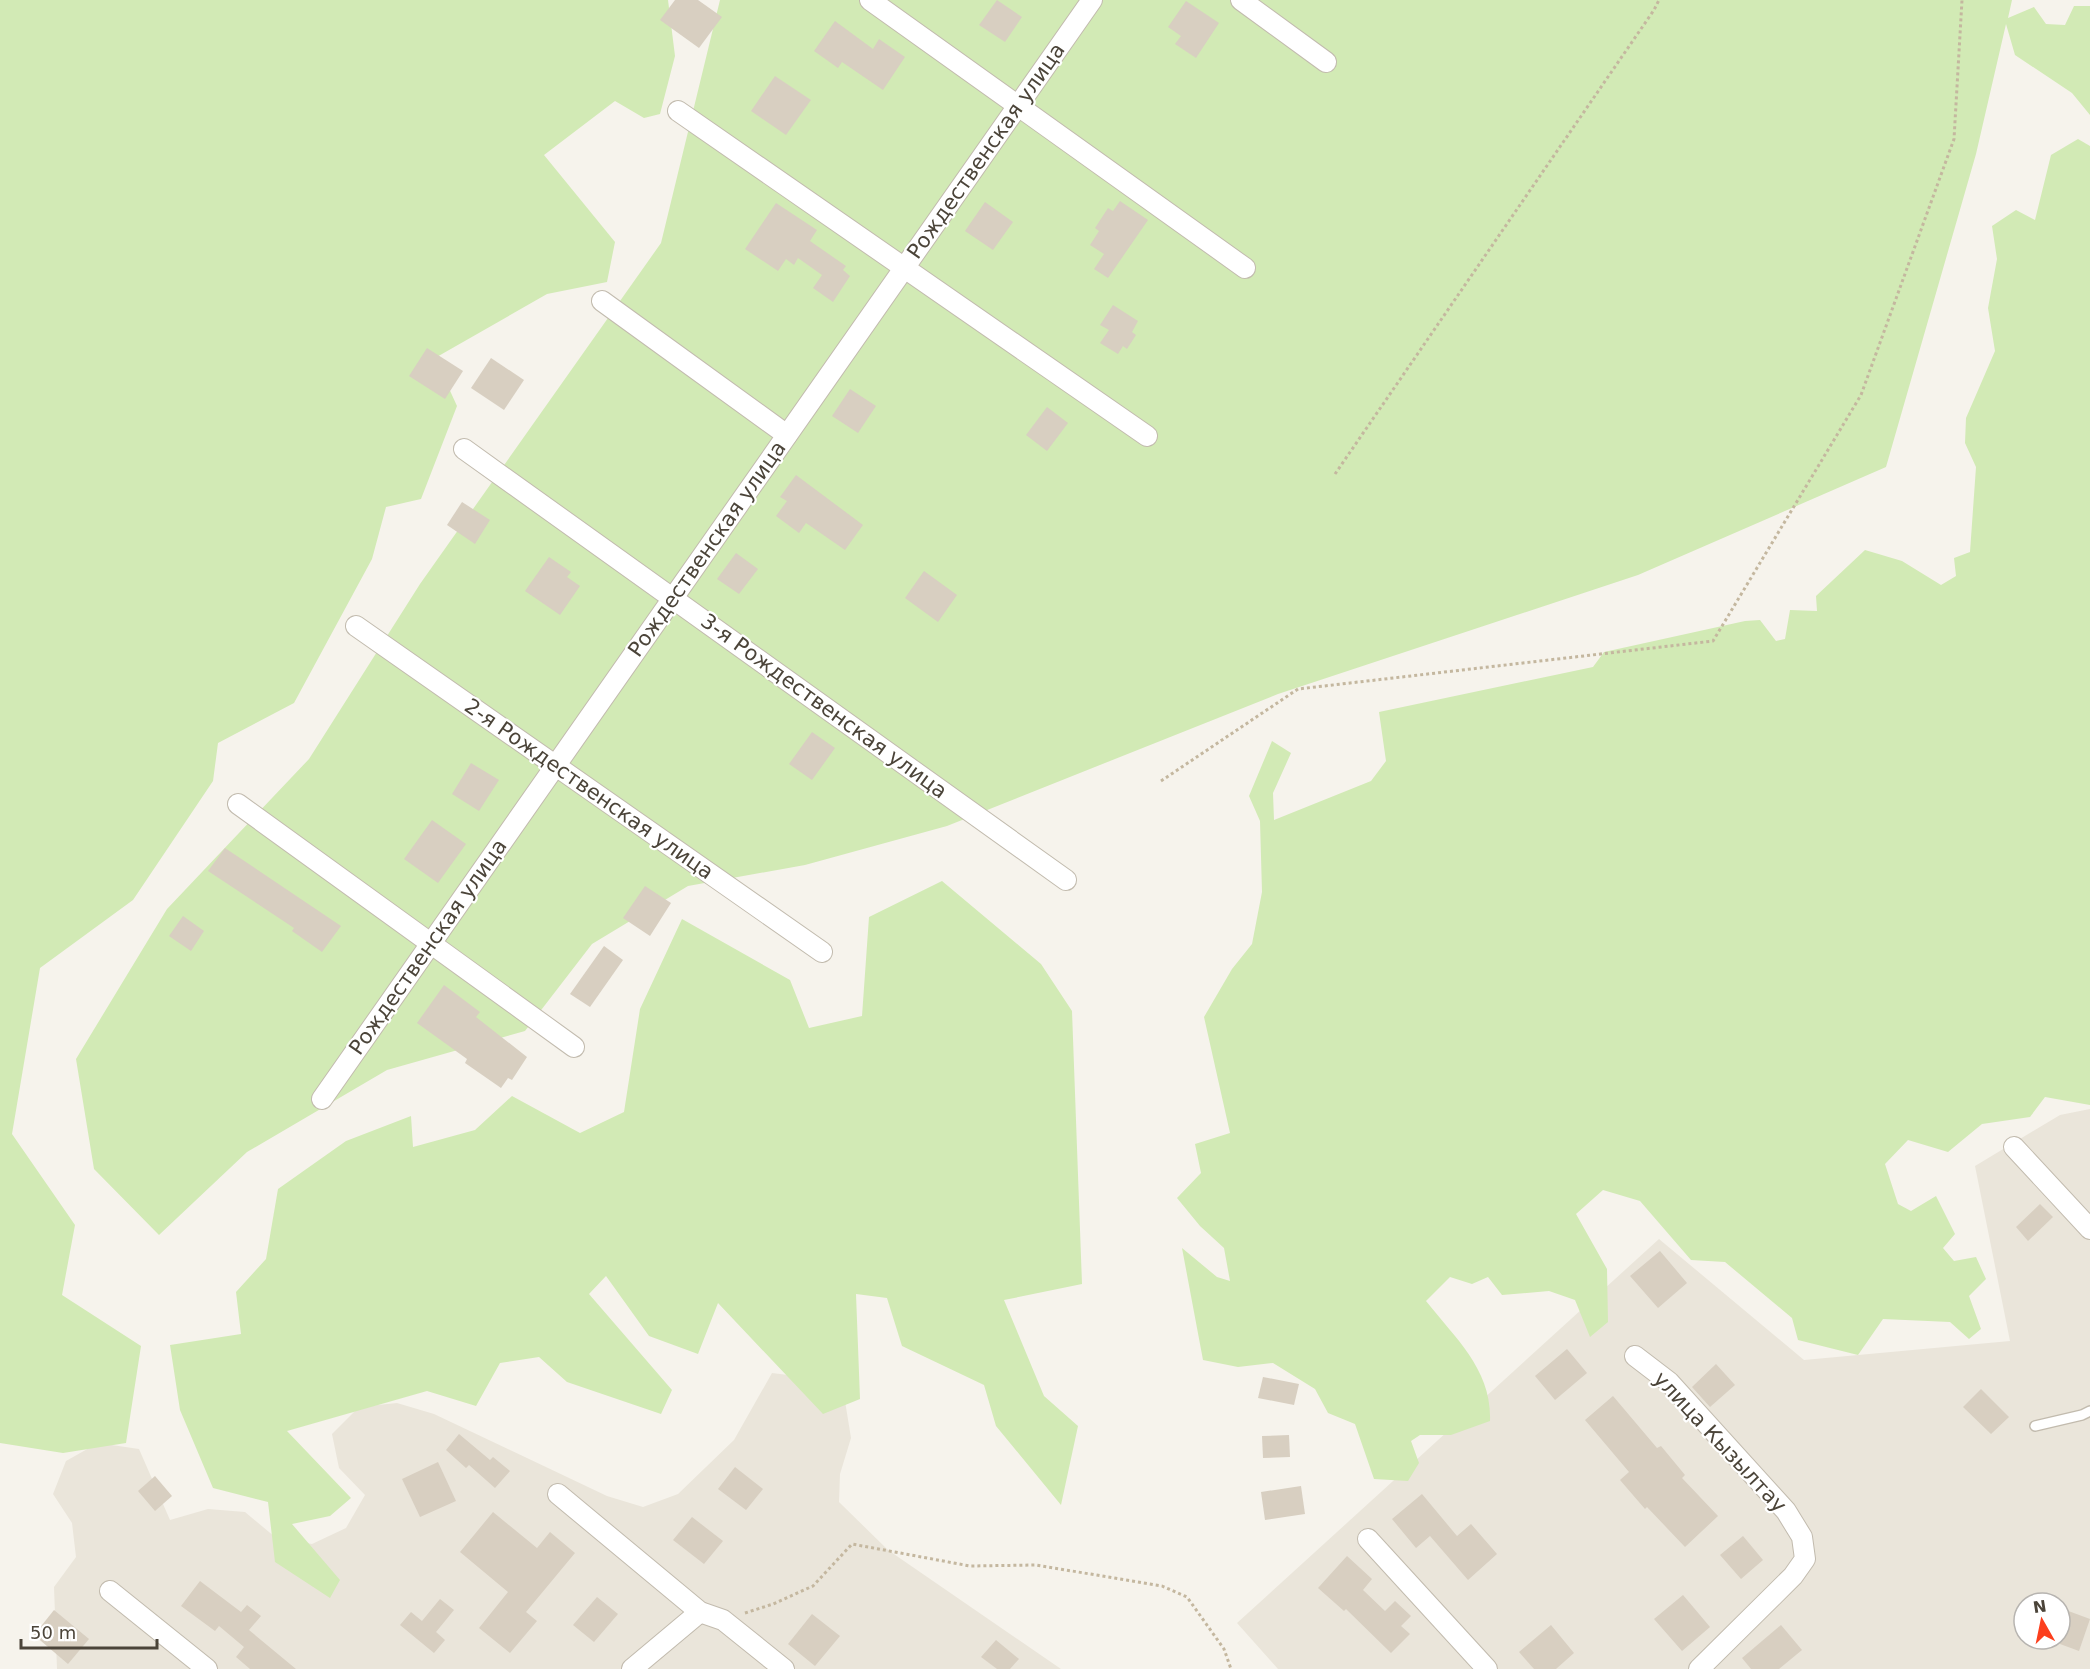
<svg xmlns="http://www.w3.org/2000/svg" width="2090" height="1669" font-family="'DejaVu Sans',sans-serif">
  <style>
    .residential { fill: #eae5da; fill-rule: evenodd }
    .green { fill: #d2eab5 }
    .building { fill: #d8cfc1 }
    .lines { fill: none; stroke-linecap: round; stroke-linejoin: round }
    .service-casing { stroke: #c2bbae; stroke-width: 12 }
    .minor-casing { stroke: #c2bbae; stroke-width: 22 }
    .path { stroke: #c4b79f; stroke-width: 3; stroke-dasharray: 3 3; stroke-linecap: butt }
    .service { stroke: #fff; stroke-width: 9 }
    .minor { stroke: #fff; stroke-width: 20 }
    .labels { text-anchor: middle; stroke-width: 4.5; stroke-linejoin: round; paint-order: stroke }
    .street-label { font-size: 21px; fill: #4b4439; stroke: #fff }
  </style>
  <rect width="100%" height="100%" fill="#f6f3ec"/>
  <!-- residential -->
  <g class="residential">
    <path d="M2090,1109V1669H1278L1237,1623L1659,1239L1804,1360L2010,1341L1975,1166L2060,1115ZM2024,1603H2060V1639H2024Z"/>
    <path d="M772,1373L812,1378L845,1401L851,1438L840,1474L839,1502L888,1550L1061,1669H57L54,1587L76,1557L72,1523L53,1494L66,1461L98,1443L139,1449L170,1520L208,1509L245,1512L275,1537L312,1544L346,1528L365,1495L339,1468L332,1434L359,1407L397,1403L434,1414L607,1496L643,1507L678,1494L734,1440Z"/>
  </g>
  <!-- green -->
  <g class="green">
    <path d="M0,0H668L675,56L660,114L644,118L615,101L544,155L615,242L607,282L547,294L435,358L457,406L421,499L386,507L372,559L294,703L218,743L213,781L133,900L40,968L12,1134L75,1225L62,1295L141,1346L126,1443L63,1453L0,1443Z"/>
    <path d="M720,0H2012L2008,18L2034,7L2046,24L2065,25L2074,6H2090V115L2072,93L2015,55L2006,24L1976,154L1886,467L1638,575L1278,694L947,826L805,865L688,886L592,944L525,1031L387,1070L247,1152L159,1235L94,1169L76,1059L167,909L309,759L420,584L661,243Z"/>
    <path d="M2078,139L2090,146V1105L2045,1097L2030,1117L1982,1124L1948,1152L1908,1140L1885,1164L1898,1204L1911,1211L1936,1196L1955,1234L1943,1248L1954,1261L1976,1257L1986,1279L1969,1296L1981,1329L1969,1339L1950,1322L1883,1319L1858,1355L1798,1340L1792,1318L1725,1262L1691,1260L1640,1201L1603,1190L1576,1214L1607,1269L1608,1322L1590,1337L1575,1300L1549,1291L1502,1295L1488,1277L1472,1284L1450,1277L1426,1301C1456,1339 1492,1370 1490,1421L1451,1435H1420L1411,1441L1419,1463L1408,1481L1374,1479L1355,1424L1328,1413L1315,1389L1273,1363L1238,1367L1203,1360L1182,1248L1217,1277L1230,1281L1224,1248L1200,1226L1177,1198L1201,1173L1195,1144L1230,1133L1204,1017L1232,969L1252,944L1262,892L1260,821L1249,796L1272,741L1291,753L1273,793L1274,820L1371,781L1386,761L1379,712L1593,667L1604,652L1745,621L1760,620L1776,641L1785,639L1790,610L1817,611L1816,596L1865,550L1902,561L1941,585L1956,576L1954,558L1970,552L1976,467L1965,443L1966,418L1995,351L1988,308L1997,259L1992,226L2016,210L2035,220L2051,155Z"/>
    <path d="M942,881L1041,964L1072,1011L1082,1284L1004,1300L1044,1396L1078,1426L1061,1505L996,1426L984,1385L902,1346L887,1298L856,1294L860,1399L823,1414L718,1303L698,1354L649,1336L606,1276L589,1294L672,1390L661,1414L567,1382L539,1357L500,1363L476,1406L427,1391L287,1431L351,1498L330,1516L292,1524L340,1580L330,1598L275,1562L268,1502L213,1488L180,1410L170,1345L241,1334L236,1292L266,1259L278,1189L346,1141L411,1116L413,1147L475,1130L512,1096L580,1133L624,1112L640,1009L682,919L790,980L809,1028L862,1016L869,917Z"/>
  </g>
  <!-- building -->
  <g class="building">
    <path d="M675,0H698L722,17L699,48L660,20Z"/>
    <path d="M997,0L1022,17L1005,42L979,25Z"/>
    <path d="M1186,1L1219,23L1196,58L1175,44L1181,36L1168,27Z"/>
    <path d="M835,21L873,49L879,39L905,57L883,90L842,62L838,68L814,51Z"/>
    <path d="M775,76L811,100L786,135L751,111Z"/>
    <path d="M1120,201L1148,220L1108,278L1094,269L1104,254L1090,245L1099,231L1095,228L1108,208L1113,211Z"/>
    <path d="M985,202L1013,222L993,250L965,231Z"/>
    <path d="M776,203L817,230L810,241L846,266L843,270L850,276L833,302L813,288L822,275L798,258L794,265L786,259L778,271L745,249Z"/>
    <path d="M1113,305L1138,321L1132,332L1136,335L1127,349L1123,346L1118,354L1100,343L1109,330L1100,325Z"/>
    <path d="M427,348L463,371L445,399L409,376Z"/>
    <path d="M491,358L524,380L504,410L471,388Z"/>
    <path d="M850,389L876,406L858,433L832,416Z"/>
    <path d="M1047,407L1068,423L1047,451L1026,435Z"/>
    <path d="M796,475L863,525L845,550L806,523L799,533L776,516L787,501L780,497Z"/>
    <path d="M462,502L490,520L475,544L447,525Z"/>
    <path d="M736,553L758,569L739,594L717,579Z"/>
    <path d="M549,557L571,572L567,577L580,586L560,615L525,591Z"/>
    <path d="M924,571L957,595L938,622L905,598Z"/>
    <path d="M812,732L835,748L812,780L789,764Z"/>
    <path d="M471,763L499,780L479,811L452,794Z"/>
    <path d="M432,820L466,844L438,883L404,859Z"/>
    <path d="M225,848L341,926L322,952L292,931L294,928L208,871Z"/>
    <path d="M645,886L671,903L650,936L623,918Z"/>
    <path d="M183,916L204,931L191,951L169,936Z"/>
    <path d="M604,946L623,960L590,1007L570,994Z"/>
    <path d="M444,985L480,1012L476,1017L527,1057L512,1080L508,1078L501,1088L465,1063L467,1059L417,1023Z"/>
    <path d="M2040,1204L2053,1217L2028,1241L2016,1227Z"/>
    <path d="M1660,1251L1687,1283L1658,1308L1630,1276Z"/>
    <path d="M1567,1349L1587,1373L1555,1400L1535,1376Z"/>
    <path d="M1716,1364L1735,1385L1710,1407L1692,1387Z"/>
    <path d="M1263,1377L1299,1384L1294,1405L1258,1398Z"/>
    <path d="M1981,1389L2009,1417L1991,1434L1963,1407Z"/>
    <path d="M1613,1396L1657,1448L1661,1446L1685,1475L1682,1478L1718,1516L1685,1547L1647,1507L1645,1509L1620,1480L1629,1472L1585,1420Z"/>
    <path d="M459,1434L490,1460L493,1457L510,1471L495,1488L469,1465L466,1468L446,1450Z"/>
    <path d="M1289,1435L1290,1457L1263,1458L1262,1436Z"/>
    <path d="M438,1462L456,1501L420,1517L402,1479Z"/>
    <path d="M735,1467L763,1489L746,1510L718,1489Z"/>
    <path d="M155,1476L172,1496L155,1511L138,1491Z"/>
    <path d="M1301,1486L1305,1514L1265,1520L1261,1492Z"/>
    <path d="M1422,1494L1457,1536L1471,1524L1497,1554L1468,1580L1430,1536L1416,1548L1392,1519Z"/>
    <path d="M493,1512L537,1548L550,1532L575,1553L526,1612L537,1621L510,1653L479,1628L508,1592L460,1552Z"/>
    <path d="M692,1517L723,1541L704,1564L673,1540Z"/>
    <path d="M1743,1536L1763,1560L1741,1579L1720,1555Z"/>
    <path d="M1347,1556L1372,1579L1363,1590L1385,1611L1395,1601L1411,1616L1401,1626L1410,1634L1391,1653L1346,1609L1344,1611L1318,1588Z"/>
    <path d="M200,1581L241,1612L247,1605L261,1616L249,1630L296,1669H250L236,1657L244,1647L219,1626L215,1631L181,1606Z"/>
    <path d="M1683,1595L1710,1627L1682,1651L1654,1619Z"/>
    <path d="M597,1597L618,1614L594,1642L573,1625Z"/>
    <path d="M440,1599L454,1610L436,1632L445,1640L434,1653L400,1625L411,1612L422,1621Z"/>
    <path d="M2063,1609L2090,1619L2079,1651L2060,1644V1619Z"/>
    <path d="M54,1610L89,1639L68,1664L34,1635Z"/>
    <path d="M812,1614L840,1636L815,1666L788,1644Z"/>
    <path d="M1551,1625L1574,1653L1556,1669H1534L1519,1652Z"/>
    <path d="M1781,1625L1802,1650L1779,1669H1751L1742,1658Z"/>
    <path d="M996,1640L1019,1659L1010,1669H997L981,1657Z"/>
  </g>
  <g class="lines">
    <!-- service casing -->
    <g class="service-casing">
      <path id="service" d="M2035,1426L2082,1415L2090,1411"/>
    </g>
    <!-- minor casing -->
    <g class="minor-casing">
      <g id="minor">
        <path d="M870,0L1245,268"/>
        <path d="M1241,0L1326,62"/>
        <path d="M678,111L1147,436"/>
        <path d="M602,301L787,435"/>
        <path d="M464,449L1066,880"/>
        <path d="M356,626L822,952"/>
        <path d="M238,804L574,1047"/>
        <path d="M322,1099L1092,0"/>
        <path d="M2014,1147L2090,1229"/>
        <path d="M1635,1356L1669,1382L1786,1511L1802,1537L1805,1559L1793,1576L1699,1669"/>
        <path d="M558,1494L700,1612L723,1620L784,1669"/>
        <path d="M1368,1539L1487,1669"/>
        <path d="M110,1591L207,1669"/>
        <path d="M632,1669L700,1612"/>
      </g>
    </g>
    <!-- path -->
    <g class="path">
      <path d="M1335,474L1654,10L1659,0"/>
      <path d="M1161,781L1298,689L1713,641L1861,395L1954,139L1962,0"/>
      <path d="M745,1613L773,1604L813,1586L852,1544L970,1566L1036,1565L1162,1586L1187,1597L1224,1649L1231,1669"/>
    </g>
    <!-- service -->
    <use href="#service" class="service"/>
    <!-- minor -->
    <use href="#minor" class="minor"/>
  </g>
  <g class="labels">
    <!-- street labels -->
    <g class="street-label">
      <text transform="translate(986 151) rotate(-55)" y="7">Рождественская улица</text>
      <text transform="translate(707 549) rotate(-55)" y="7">Рождественская улица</text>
      <text transform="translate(824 706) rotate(36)" y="7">3-я Рождественская улица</text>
      <text transform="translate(589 789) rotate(35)" y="7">2-я Рождественская улица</text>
      <text transform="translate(428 947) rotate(-55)" y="7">Рождественская улица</text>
      <text transform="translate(1720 1442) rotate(47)" y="7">улица Кызылтау</text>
    </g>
  </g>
  <!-- north arrow -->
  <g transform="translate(2042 1621) rotate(351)"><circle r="28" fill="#ffffff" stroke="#b7b4b0" stroke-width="1.5"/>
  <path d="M0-4.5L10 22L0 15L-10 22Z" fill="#fc3f1d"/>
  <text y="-9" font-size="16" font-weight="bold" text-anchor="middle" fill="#4b4439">N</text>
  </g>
  <!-- scale -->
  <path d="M21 1639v9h136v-9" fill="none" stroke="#4b4439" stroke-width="3"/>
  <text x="30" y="1639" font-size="18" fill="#4b4439" stroke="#ffffff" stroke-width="4.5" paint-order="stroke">50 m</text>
</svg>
